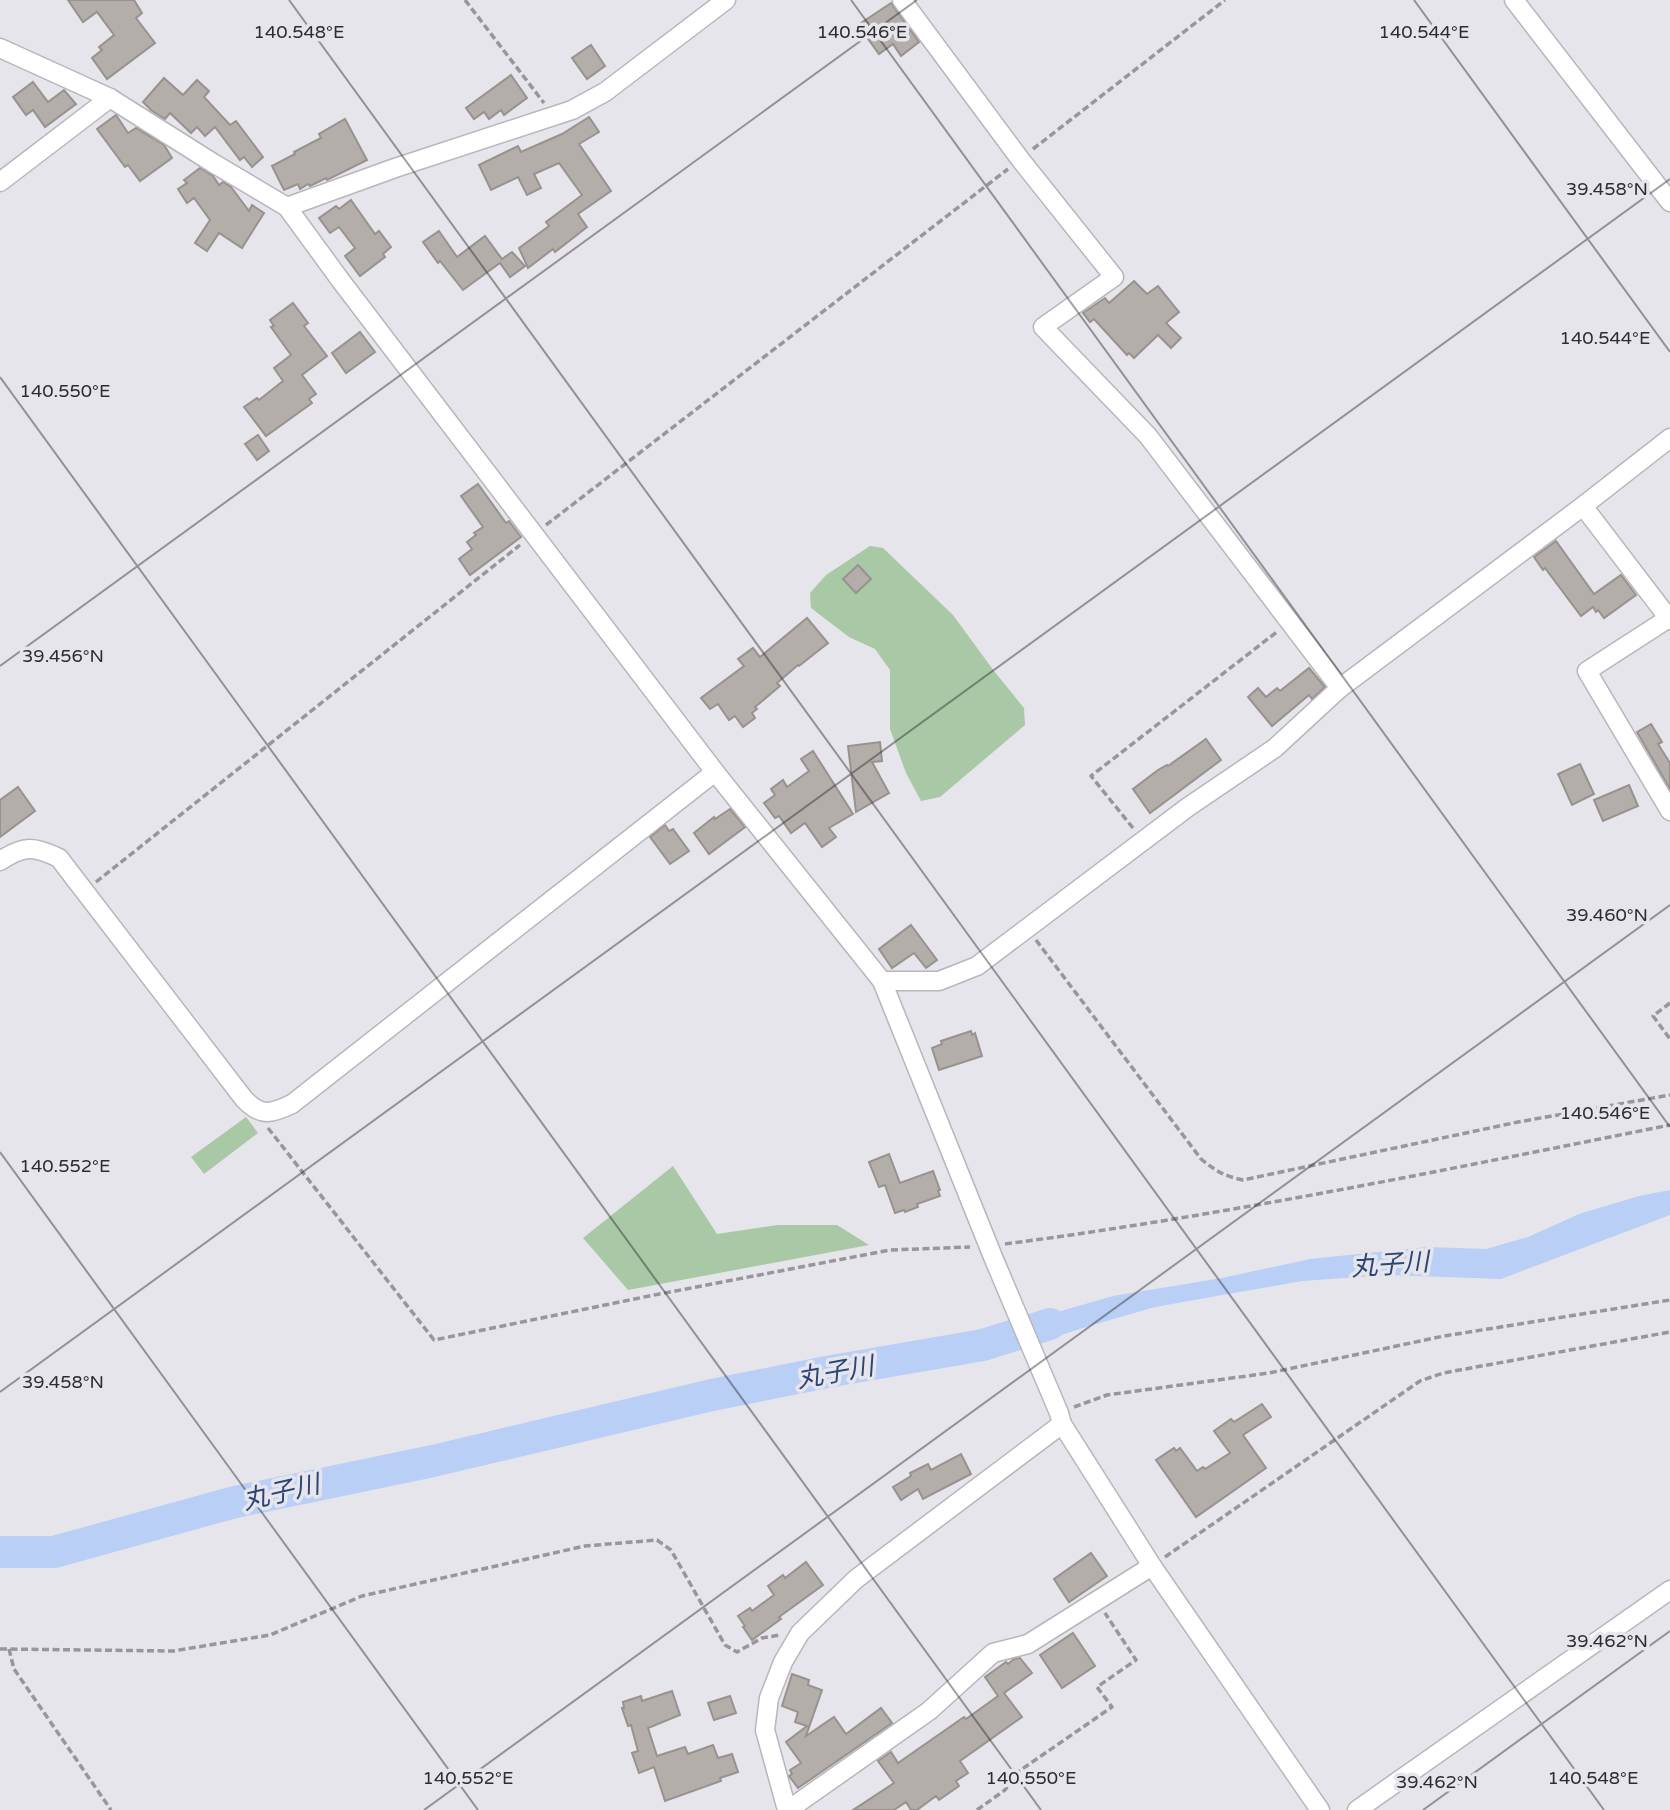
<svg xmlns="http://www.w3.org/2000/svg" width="1670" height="1810" font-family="'Varela Round','Noto Sans JP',sans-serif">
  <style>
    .green { fill: #a9c8a5 }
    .water { fill: #b9cff6 }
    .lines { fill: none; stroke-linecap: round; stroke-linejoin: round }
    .river { stroke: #b9cff6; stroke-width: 32 }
    .building { fill: #b4aeaa; stroke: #98928e; stroke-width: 2 }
    .minor-casing { stroke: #b7b6bc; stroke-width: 21 }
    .path { stroke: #97969b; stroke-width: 3.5; stroke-dasharray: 7 3.5; stroke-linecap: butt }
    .minor { stroke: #fff; stroke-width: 18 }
    .ticks { fill: none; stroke: #2d2c2f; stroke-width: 2; stroke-opacity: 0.45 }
    .labels { text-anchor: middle; stroke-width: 7; stroke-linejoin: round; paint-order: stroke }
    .water-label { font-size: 26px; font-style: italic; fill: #2b4577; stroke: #e6e5eb }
    .ticks-label { font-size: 18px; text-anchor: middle; fill: #2d2c2f; stroke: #e6e5eb; stroke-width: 7; stroke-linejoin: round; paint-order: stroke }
  </style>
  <rect width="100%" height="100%" fill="#e6e5eb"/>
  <!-- green -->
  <g class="green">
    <path d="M870,546L883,548L953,615L994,671L1024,708L1025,725L940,797L921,801L906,773L890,729V670L875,649L849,637L811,608L810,593L826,575Z"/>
    <path d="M246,1117L258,1133L204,1174L191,1157Z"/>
    <path d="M673,1166L717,1234L778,1225H837L869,1245L628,1290L583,1238Z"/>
  </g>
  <!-- water -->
  <path class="water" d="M1670,1190V1215L1501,1279L1389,1275L1302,1281L1155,1307L1086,1327L1015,1350L1006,1327L1113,1296L1222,1278L1310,1259L1427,1247L1486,1249L1528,1237L1579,1214L1639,1196Z"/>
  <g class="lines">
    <!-- river -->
    <path class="river" d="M0,1552H54L235,1502L433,1461L712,1395L832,1371L983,1345L1050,1324"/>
  </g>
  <!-- building -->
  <g class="building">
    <path d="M68,0H134L142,13L136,18L155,43L107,79L92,58L102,50L99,47L114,35L97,12L83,22Z"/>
    <path d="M891,3L919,42L901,56L893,44L879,54L858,25Z"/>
    <path d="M591,45L605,66L587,79L572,58Z"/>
    <path d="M511,75L527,98L504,115L501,110L489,119L484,112L474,119L466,108Z"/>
    <path d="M164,78L183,95L197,80L209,91L204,97L230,125L236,121L263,157L252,167L244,157L240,160L215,127L205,136L197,127L191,133L170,113L165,119L152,111L143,102Z"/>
    <path d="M33,82L48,102L64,90L76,104L45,127L33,110L26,115L13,97Z"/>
    <path d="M116,115L128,133L136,128L164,145L172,158L140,181L128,165L125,167L97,129Z"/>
    <path d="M589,117L599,132L579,144L611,191L578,214L587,227L555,252L553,249L528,268L519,248L549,226L546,222L582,195L559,163L534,174L541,188L527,195L518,177L491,190L479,165L518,146L521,152L562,134Z"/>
    <path d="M345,119L367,160L327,180L326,178L310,186L308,184L300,189L298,184L284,190L272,166L295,154L294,152L321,138L319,134Z"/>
    <path d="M200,168L213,176L219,185L223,182L231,187L249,211L252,205L264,213L242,248L219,233L207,251L195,243L210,220L194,198L187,203L178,189L187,183L184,180Z"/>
    <path d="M351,200L375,234L379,231L391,247L383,254L385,257L360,276L345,256L355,248L339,227L330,233L319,218L336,206L339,209Z"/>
    <path d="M439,231L457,257L485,236L502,259L512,252L525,266L510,277L500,263L463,290L440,261L438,263L423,242Z"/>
    <path d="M1134,281L1147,294L1158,286L1179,312L1166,323L1181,338L1171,348L1158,335L1134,358L1129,353L1127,355L1094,319L1090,322L1083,313L1105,298L1109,303Z"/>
    <path d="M293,303L308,323L304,326L327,356L302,375L316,394L309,399L312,403L266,436L244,407L257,398L259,400L283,381L274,368L291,355L271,327L274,326L270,320Z"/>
    <path d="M360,332L375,352L346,373L332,353Z"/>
    <path d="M258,435L269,451L257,460L245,444Z"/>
    <path d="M478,484L506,523L509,521L521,537L470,575L459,559L472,549L467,542L476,535L474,533L483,527L461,496Z"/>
    <path d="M1556,541L1594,594L1621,575L1636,595L1604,618L1598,610L1596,612L1593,607L1581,616L1545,568L1543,570L1534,557Z"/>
    <path d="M858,565L871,579L856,593L843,579Z"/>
    <path d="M807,618L828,643L799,666L798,665L777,683L780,686L755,707L757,709L752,713L755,718L743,727L735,716L729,720L718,704L710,709L701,698L744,666L738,659L753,648L760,657Z"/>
    <path d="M1309,668L1325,687L1312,699L1309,695L1272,726L1248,697L1258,688L1266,697L1277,688L1280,691Z"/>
    <path d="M1651,724L1662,742L1658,744L1670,763V789L1637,732Z"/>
    <path d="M1206,739L1221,760L1150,813L1133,789L1158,770L1167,765L1168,766Z"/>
    <path d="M880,742L882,761L872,762L889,793L856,812L848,746Z"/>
    <path d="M813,751L853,814L829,828L836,837L822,847L805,823L791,833L779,816L775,818L764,803L775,795L771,789L783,780L787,787L809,771L801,759Z"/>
    <path d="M1580,764L1594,794L1572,805L1558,774Z"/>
    <path d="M1629,785L1638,806L1603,821L1594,800Z"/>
    <path d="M18,787L35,811L0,837V800Z"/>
    <path d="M730,809L745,827L709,854L694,833L714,817L715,819Z"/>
    <path d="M665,825L669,831L673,829L689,851L670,864L650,837Z"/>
    <path d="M911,925L937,960L926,968L914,953L892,968L879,949Z"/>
    <path d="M971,1031L972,1035L975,1033L982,1056L939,1070L932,1048L942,1044L941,1041Z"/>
    <path d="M889,1154L900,1183L933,1171L940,1190L938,1191L940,1196L917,1204L918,1207L905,1212L904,1210L895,1213L885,1185L879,1187L869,1162Z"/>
    <path d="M1262,1404L1271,1417L1243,1435L1266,1468L1196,1517L1156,1460L1174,1448L1176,1451L1180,1448L1197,1471L1203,1467L1205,1469L1230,1453L1214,1431L1231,1419L1234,1422Z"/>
    <path d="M961,1454L971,1474L923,1499L918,1489L901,1500L893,1487L911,1476L910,1473L928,1464L931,1470Z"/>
    <path d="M1091,1553L1107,1576L1069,1602L1054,1579Z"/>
    <path d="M806,1562L823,1585L779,1617L781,1619L752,1640L743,1627L745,1626L738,1616L750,1608L752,1611L774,1595L768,1586L783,1575L785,1578Z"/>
    <path d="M1073,1633L1095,1666L1062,1688L1040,1655Z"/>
    <path d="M1020,1658L1032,1673L1004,1693L1022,1717L960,1761L968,1773L956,1781L959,1786L939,1800L936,1796L917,1810H911L906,1802L894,1810H853L894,1783L878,1761L891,1752L898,1763L964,1717L966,1719L998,1696L985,1677L1006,1662L1008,1664L1014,1659Z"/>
    <path d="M792,1674L809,1680L808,1685L822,1690L806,1736L834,1717L846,1734L881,1708L892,1723L798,1788L789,1776L792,1774L790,1770L801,1763L786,1742L807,1726L795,1722L798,1712L782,1706Z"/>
    <path d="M672,1691L680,1715L648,1728L657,1756L685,1747L688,1754L713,1745L718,1758L732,1754L738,1772L720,1778L721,1781L665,1801L654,1767L639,1773L632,1753L638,1751L631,1725L628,1726L622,1708H624L623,1702L641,1696L642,1701Z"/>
    <path d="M730,1696L736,1713L714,1720L708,1703Z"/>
  </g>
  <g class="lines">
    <!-- minor casing -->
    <g class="minor-casing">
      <g id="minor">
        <path d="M902,0L1020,159L1114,277L1043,327L1148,436L1340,688"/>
        <path d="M1514,0L1670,202"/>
        <path d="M0,48L110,98L213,163L287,207L341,281L715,772L882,981L993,1257L1059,1413L1062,1424L1152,1566L1320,1810"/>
        <path d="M0,182L110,98"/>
        <path d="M287,207L395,168L572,110L605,92L726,0"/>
        <path d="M1583,506L1670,620"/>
        <path d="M1669,618L1587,671L1670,811"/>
        <path d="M0,861C24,845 34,846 59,858L244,1099C261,1117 271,1114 292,1104L715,772"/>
        <path d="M882,981H939L977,966L1188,807L1275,748L1340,688L1583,506L1670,438"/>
        <path d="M787,1810L765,1730L769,1698L783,1662L800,1633L856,1579L1062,1424"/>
        <path d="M788,1810L929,1711L993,1653L1028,1644L1152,1566"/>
        <path d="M1357,1810L1670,1590"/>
      </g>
    </g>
    <!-- path -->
    <g class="path">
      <path d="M465,0L544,103"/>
      <path d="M1033,149L1225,0"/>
      <path d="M546,525L1008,169"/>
      <path d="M1133,828L1091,776L1278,631"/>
      <path d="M96,882L520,545"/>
      <path d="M1036,940L1201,1159C1216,1171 1224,1176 1243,1180L1518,1122L1670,1095"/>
      <path d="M1670,1003L1653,1016L1670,1039"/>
      <path d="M268,1128L434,1340L649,1296L890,1250L970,1247"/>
      <path d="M1005,1244C1228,1215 1449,1169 1670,1125"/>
      <path d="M1074,1407L1107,1395L1269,1373L1444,1336L1670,1300"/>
      <path d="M1165,1557L1420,1381L1443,1373L1670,1332"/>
      <path d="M0,1649L173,1651L270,1635L362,1596L585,1546L657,1540L671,1550L725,1645L737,1652L762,1638L780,1635"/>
      <path d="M9,1649L14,1669L111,1810"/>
      <path d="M977,1810L1005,1790L1015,1774L1112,1707L1097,1687L1136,1660L1105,1613"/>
    </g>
    <!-- minor -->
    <use href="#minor" class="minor"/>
  </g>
  <!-- ticks -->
  <path class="ticks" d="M289,0L1604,1810M851,0L1670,1127M1414,0L1670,352M0,377L1041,1810M0,666L917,0M0,1152L478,1810M0,1392L1670,179M424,1810L1670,905M1423,1810L1670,1631"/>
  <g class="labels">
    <!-- water labels -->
    <g class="water-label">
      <text transform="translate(1390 1264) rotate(-4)" y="9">丸子川</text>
      <text transform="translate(835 1372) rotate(-10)" y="9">丸子川</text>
      <text transform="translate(281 1492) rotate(-13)" y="9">丸子川</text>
    </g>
  </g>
  <g class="ticks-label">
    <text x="299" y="38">140.548°E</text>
    <text x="862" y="38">140.546°E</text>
    <text x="1424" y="38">140.544°E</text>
    <text x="1607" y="195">39.458°N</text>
    <text x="1605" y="344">140.544°E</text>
    <text x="65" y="397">140.550°E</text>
    <text x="63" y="662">39.456°N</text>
    <text x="1607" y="921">39.460°N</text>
    <text x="1605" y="1119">140.546°E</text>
    <text x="65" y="1172">140.552°E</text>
    <text x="63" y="1388">39.458°N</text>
    <text x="1607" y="1647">39.462°N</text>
    <text x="468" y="1784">140.552°E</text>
    <text x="1031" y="1784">140.550°E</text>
    <text x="1593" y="1784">140.548°E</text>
    <text x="1437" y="1788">39.462°N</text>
  </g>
</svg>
